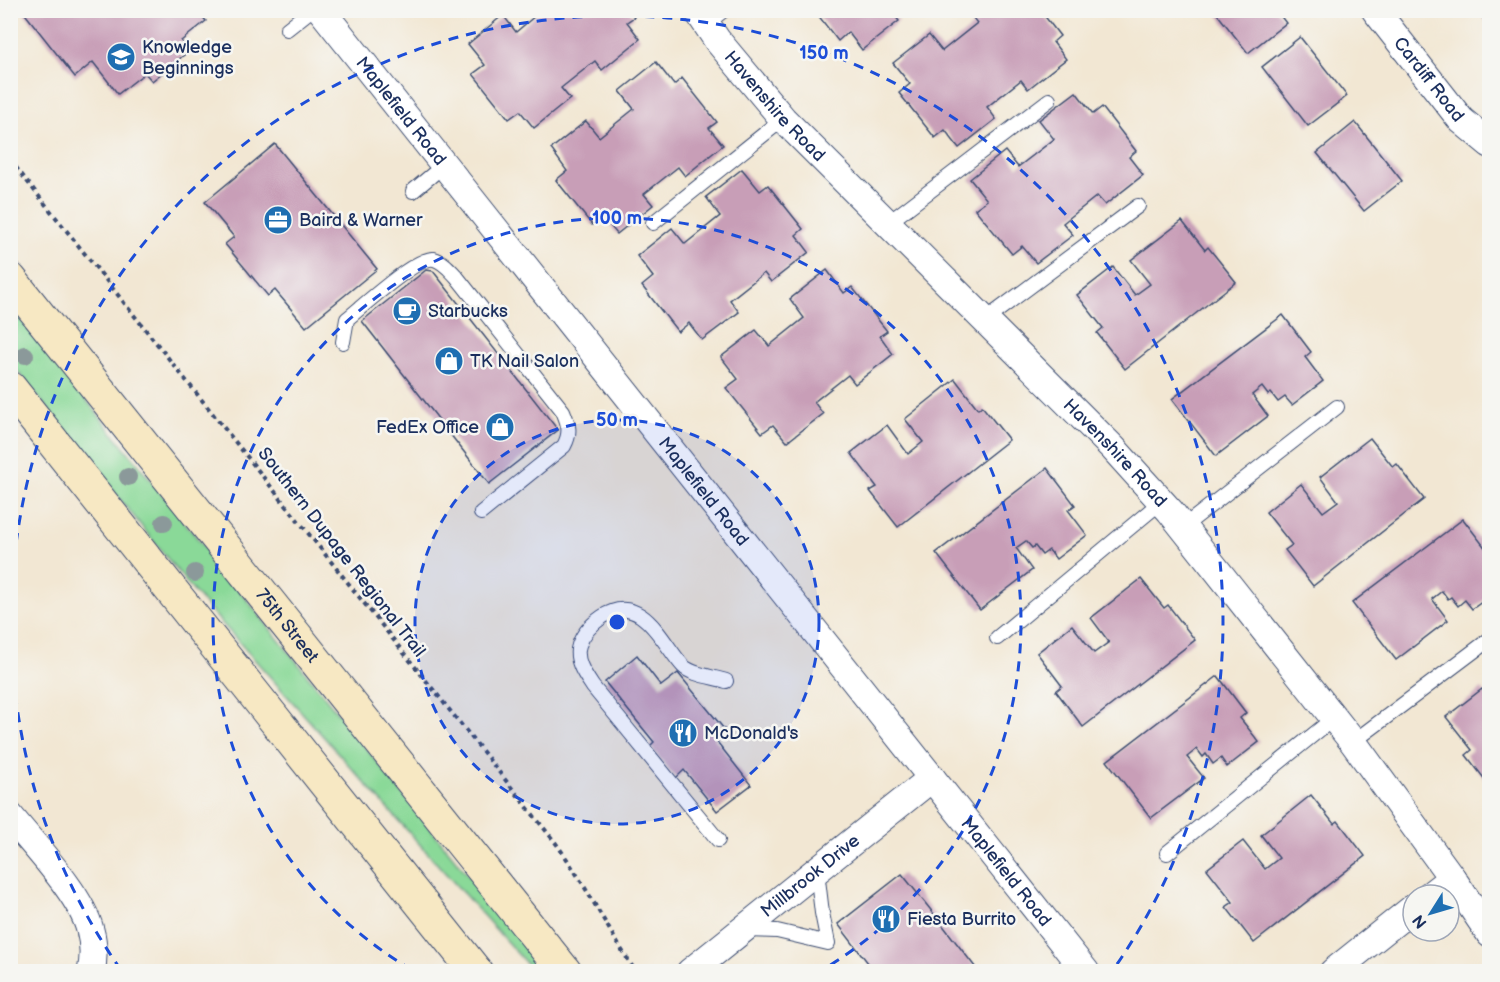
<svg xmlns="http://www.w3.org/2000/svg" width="1500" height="982" font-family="'Balsamiq Sans',sans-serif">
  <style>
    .green { fill: #8ad998; stroke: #52847b; stroke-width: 1.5 }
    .building { fill: #c89eb7 }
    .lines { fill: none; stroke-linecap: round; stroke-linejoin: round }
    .lane-casing { stroke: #3b4b70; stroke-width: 16 }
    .street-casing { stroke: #3b4b70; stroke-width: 29 }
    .secondary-casing { stroke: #3b4b70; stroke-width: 35 }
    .path { stroke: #3b4b70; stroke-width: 4; stroke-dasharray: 4.5 4.5; stroke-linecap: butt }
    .lane { stroke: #fff; stroke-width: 14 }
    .street { stroke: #fff; stroke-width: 27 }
    .secondary { stroke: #f7e8c3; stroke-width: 33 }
    .tree { fill: #8b999a }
    .ring { fill: none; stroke: #1d4ed8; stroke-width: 3; stroke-dasharray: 10 8 }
    .labels { text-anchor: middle; stroke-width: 5; stroke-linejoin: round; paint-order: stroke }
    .poi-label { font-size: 18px; fill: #1b2f5e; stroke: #f6f6f2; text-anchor: start }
    .street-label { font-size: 18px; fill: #1b2f5e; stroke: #f6f6f2 }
    .centre { fill: #1d4ed8; stroke: #f6f6f2; stroke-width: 3 }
    .ring-label { font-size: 18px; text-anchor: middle; font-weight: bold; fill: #1d4ed8; stroke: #f6f6f2; stroke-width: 5; stroke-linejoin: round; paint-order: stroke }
  </style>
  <rect width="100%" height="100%" fill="#f6f6f2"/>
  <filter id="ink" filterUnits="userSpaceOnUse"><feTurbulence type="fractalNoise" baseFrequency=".0167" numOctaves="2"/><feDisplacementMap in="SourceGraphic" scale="12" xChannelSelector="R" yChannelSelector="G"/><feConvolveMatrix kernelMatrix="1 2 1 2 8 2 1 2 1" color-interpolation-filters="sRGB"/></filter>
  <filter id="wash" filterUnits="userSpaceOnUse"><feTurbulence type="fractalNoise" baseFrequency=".008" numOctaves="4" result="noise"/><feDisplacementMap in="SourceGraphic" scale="24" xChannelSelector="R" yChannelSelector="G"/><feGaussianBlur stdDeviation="1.35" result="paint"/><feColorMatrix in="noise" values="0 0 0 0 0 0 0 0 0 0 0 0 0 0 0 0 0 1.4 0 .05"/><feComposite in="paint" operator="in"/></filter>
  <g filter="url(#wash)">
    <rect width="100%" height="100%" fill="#f2e7d3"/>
    <!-- green -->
    <path class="green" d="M10,305L545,971H533L195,593L11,363Z"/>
    <g id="blocks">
      <!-- building -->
      <g class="building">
        <path d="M22,10H197L206,21L181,41L189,51L152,81L145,73L118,94L93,62L75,77Z"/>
        <path d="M542,10H629L634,17L627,22L640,39L602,70L595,61L561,88L570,99L534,128L520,111L509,119L473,74L485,65L468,44L503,15L516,32Z"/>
        <path d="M814,10H890L899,21L862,50L848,32L838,41Z"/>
        <path d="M967,10H1040L1060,36L1053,42L1066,59L1028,89L1021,80L987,107L996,119L959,148L945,130L935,138L899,93L910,84L893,63L929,35L942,51L977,23Z"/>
        <path d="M1214,10H1276L1286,23L1248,53Z"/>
        <path d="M1490,13V26L1483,18Z"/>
        <path d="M1300,37L1347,96L1308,126L1262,67Z"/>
        <path d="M656,62L674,85L682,78L717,122L709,128L723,145L685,176L678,167L644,194L653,205L617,234L603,217L592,225L556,180L567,171L551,149L586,121L599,137L634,109L620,91Z"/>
        <path d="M1076,92L1093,114L1102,107L1136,151L1129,157L1143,175L1105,205L1097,196L1063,223L1073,235L1036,263L1022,246L1012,254L975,209L987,200L970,179L1005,151L1018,167L1054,139L1039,120Z"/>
        <path d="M1355,122L1402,181L1364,211L1317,153Z"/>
        <path d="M275,144L377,269L306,327L275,290L268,296L225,244L234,237L205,202Z"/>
        <path d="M742,169L760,191L768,185L803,229L796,235L809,252L771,282L764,273L730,300L739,312L702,340L689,323L678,332L642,286L653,277L637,256L672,228L685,244L720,216L706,197Z"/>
        <path d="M1182,221L1205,250L1208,247L1236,282L1125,369L1097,333L1103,328L1077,295L1113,267L1135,295L1150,284L1131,260Z"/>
        <path d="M426,270L433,271L558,430L489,484L362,321Z"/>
        <path d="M827,270L844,293L852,287L887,331L880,336L893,354L855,384L848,375L814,402L823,414L787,442L773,425L762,433L726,388L738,379L721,357L756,330L769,346L804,318L790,299Z"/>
        <path d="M1283,315L1311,352L1305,357L1323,381L1292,405L1285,397L1278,402L1271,393L1268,395L1262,387L1252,395L1268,416L1216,456L1172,399Z"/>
        <path d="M955,379L978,409L982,406L1009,440L898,527L870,491L877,487L851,453L887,425L908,454L923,442L905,419Z"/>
        <path d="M1370,438L1393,467L1397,464L1424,499L1313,586L1285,550L1292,545L1266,512L1301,484L1323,512L1338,501L1320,477Z"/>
        <path d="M1047,468L1075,505L1068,510L1087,535L1056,559L1049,550L1042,555L1035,546L1032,548L1026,541L1016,548L1032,570L980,610L936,553Z"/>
        <path d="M1463,519L1490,554V557L1484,561L1490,567V596L1472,609L1465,600L1458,606L1451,597L1448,599L1442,591L1432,599L1448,620L1396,660L1352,603Z"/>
        <path d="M1141,579L1164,608L1168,605L1195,640L1083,727L1056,691L1062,686L1037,653L1072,625L1094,653L1109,642L1091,618Z"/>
        <path d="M637,655L661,686L678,673L724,729L714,738L751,785L717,811L684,770L676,778L650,746L654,742L605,682Z"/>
        <path d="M1218,676L1246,713L1240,718L1259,742L1227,767L1221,758L1213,764L1206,754L1203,757L1197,749L1187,757L1204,778L1151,818L1107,761Z"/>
        <path d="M1482,689L1490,699V786L1466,755L1472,750L1446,717Z"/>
        <path d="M1311,795L1334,824L1338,821L1365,856L1254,943L1226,907L1233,902L1207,869L1243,841L1265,869L1279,858L1261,835Z"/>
        <path d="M902,874L934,914L979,972H875L838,924Z"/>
      </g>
    </g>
  </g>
  <g filter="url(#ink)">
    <use href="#blocks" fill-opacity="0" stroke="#3b4b70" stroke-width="1.5"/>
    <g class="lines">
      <!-- lane casing -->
      <g class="lane-casing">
        <g id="lane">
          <path d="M706,24L724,10"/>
          <path d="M287,29L311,10"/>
          <path d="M413,191L444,165"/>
          <path d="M653,223L783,119"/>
          <path d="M888,223L1049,100"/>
          <path d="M985,320L1138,206"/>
          <path d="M343,342L347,319C362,307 417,256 434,259C443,261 450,270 456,276L563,411C569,425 571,433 564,446L481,513"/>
          <path d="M1183,527L1337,407"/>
          <path d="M997,638L1162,501"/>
          <path d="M1353,742L1490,639"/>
          <path d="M718,840L593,687C585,675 574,660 579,645C583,633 592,624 602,617C642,590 663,645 683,666C692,675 714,677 726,681"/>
          <path d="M1167,853L1334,718"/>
          <path d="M746,930L777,931L828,943L822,913L817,871"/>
        </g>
      </g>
      <!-- street casing -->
      <g class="street-casing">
        <g id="street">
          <path id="s1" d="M321,10L1086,972"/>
          <path id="s2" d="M697,10L717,40L783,119L1113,448L1170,511L1353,742L1452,878L1490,934"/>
          <path id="s3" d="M1375,10L1461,120L1490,144"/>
          <path d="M10,816C34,846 81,894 90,930C94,944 94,958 91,972"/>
          <path d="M1430,895L1452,878"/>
          <path id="s4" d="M690,972L932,778"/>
          <path d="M1333,972L1413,908"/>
        </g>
      </g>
      <!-- secondary casing -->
      <g class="secondary-casing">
        <g id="secondary">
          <path id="s5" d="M10,279L565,972"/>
          <path d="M10,388L476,972"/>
        </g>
      </g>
      <!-- path -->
      <path class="path" d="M10,160L555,842C585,883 607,929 636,972"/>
      <!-- lane -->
      <use href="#lane" class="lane"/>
      <!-- street -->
      <use href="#street" class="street"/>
      <!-- secondary -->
      <use href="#secondary" class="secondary"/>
    </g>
    <!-- trees -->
    <g class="tree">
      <circle cx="25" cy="355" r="9"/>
      <circle cx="128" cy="477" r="9"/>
      <circle cx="164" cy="523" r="9"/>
      <circle cx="195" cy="573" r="9"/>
    </g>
  </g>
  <!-- distance rings -->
  <circle cx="617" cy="622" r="202" fill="#1d4ed8" fill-opacity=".12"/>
  <g class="ring">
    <circle cx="617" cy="622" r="202"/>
    <path d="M412 970A404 404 0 1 1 822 970"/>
    <path d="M121 970A606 606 0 1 1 1113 970"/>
  </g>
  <!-- icons -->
  <defs>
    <g id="school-disc" transform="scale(1.5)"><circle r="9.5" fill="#1f6fb2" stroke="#f6f6f2"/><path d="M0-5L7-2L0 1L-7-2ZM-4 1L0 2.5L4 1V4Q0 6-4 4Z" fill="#fff"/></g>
    <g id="office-disc" transform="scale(1.5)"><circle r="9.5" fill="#1f6fb2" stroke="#f6f6f2"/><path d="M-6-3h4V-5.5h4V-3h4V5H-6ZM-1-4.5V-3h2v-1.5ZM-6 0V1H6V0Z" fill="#fff"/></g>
    <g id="cafe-disc" transform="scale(1.5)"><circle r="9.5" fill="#1f6fb2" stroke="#f6f6f2"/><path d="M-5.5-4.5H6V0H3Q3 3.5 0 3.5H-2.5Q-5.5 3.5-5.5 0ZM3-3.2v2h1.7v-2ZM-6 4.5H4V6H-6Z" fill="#fff"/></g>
    <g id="shop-disc" transform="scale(1.5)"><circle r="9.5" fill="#1f6fb2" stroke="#f6f6f2"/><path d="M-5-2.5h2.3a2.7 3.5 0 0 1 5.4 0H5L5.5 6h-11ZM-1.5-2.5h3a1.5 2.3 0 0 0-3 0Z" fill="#fff"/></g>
    <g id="restaurant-disc" transform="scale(1.5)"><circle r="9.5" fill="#1f6fb2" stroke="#f6f6f2"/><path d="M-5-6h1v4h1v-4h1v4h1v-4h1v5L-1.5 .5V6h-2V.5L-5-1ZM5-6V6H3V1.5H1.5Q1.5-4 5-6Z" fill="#fff"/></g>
  </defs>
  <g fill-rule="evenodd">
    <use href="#school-disc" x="121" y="57"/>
    <use href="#office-disc" x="278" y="220"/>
    <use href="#cafe-disc" x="407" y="311"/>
    <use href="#shop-disc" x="449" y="361"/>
    <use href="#shop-disc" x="500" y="427"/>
    <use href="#restaurant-disc" x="683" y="733"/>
    <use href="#restaurant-disc" x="886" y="919"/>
  </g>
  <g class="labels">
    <!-- poi labels -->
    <g class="poi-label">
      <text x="142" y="53">Knowledge<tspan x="142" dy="21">Beginnings</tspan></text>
      <text x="299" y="226">Baird &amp; Warner</text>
      <text x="428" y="317">Starbucks</text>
      <text x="470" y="367">TK Nail Salon</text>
      <text x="479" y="433" text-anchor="end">FedEx Office</text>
      <text x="704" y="739">McDonald's</text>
      <text x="907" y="925">Fiesta Burrito</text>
    </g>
    <!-- street labels -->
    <g class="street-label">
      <text dy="6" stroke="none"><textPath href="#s3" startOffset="88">Cardiff Road</textPath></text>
      <text dy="6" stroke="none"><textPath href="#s2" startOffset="124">Havenshire Road</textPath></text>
      <text dy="6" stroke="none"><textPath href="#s1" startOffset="129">Maplefield Road</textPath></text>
      <text dy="6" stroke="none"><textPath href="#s2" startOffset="610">Havenshire Road</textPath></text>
      <text dy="6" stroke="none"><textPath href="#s1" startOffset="615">Maplefield Road</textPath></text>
      <text transform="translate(342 552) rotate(52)" y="6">Southern Dupage Regional Trail</text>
      <text dy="6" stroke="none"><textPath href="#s5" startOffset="444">75th Street</textPath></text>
      <text dy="6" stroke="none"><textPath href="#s1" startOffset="1101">Maplefield Road</textPath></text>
      <text dy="6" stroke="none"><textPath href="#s4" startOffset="154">Millbrook Drive</textPath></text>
    </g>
  </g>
  <circle cx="617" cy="622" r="9" class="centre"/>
  <g class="ring-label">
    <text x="824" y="59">150 m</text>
    <text x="617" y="224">100 m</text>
    <text x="617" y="426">50 m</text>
  </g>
  <!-- margin -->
  <rect width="1500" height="982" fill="none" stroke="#f6f6f2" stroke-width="36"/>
  <!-- north arrow -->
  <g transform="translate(1431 913) rotate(233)"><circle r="28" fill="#f6f6f2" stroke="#9ea6b7" stroke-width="1.5"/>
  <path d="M0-4.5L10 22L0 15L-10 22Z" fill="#1f6fb2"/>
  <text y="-9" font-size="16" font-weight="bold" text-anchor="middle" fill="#1b2f5e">N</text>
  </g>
</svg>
